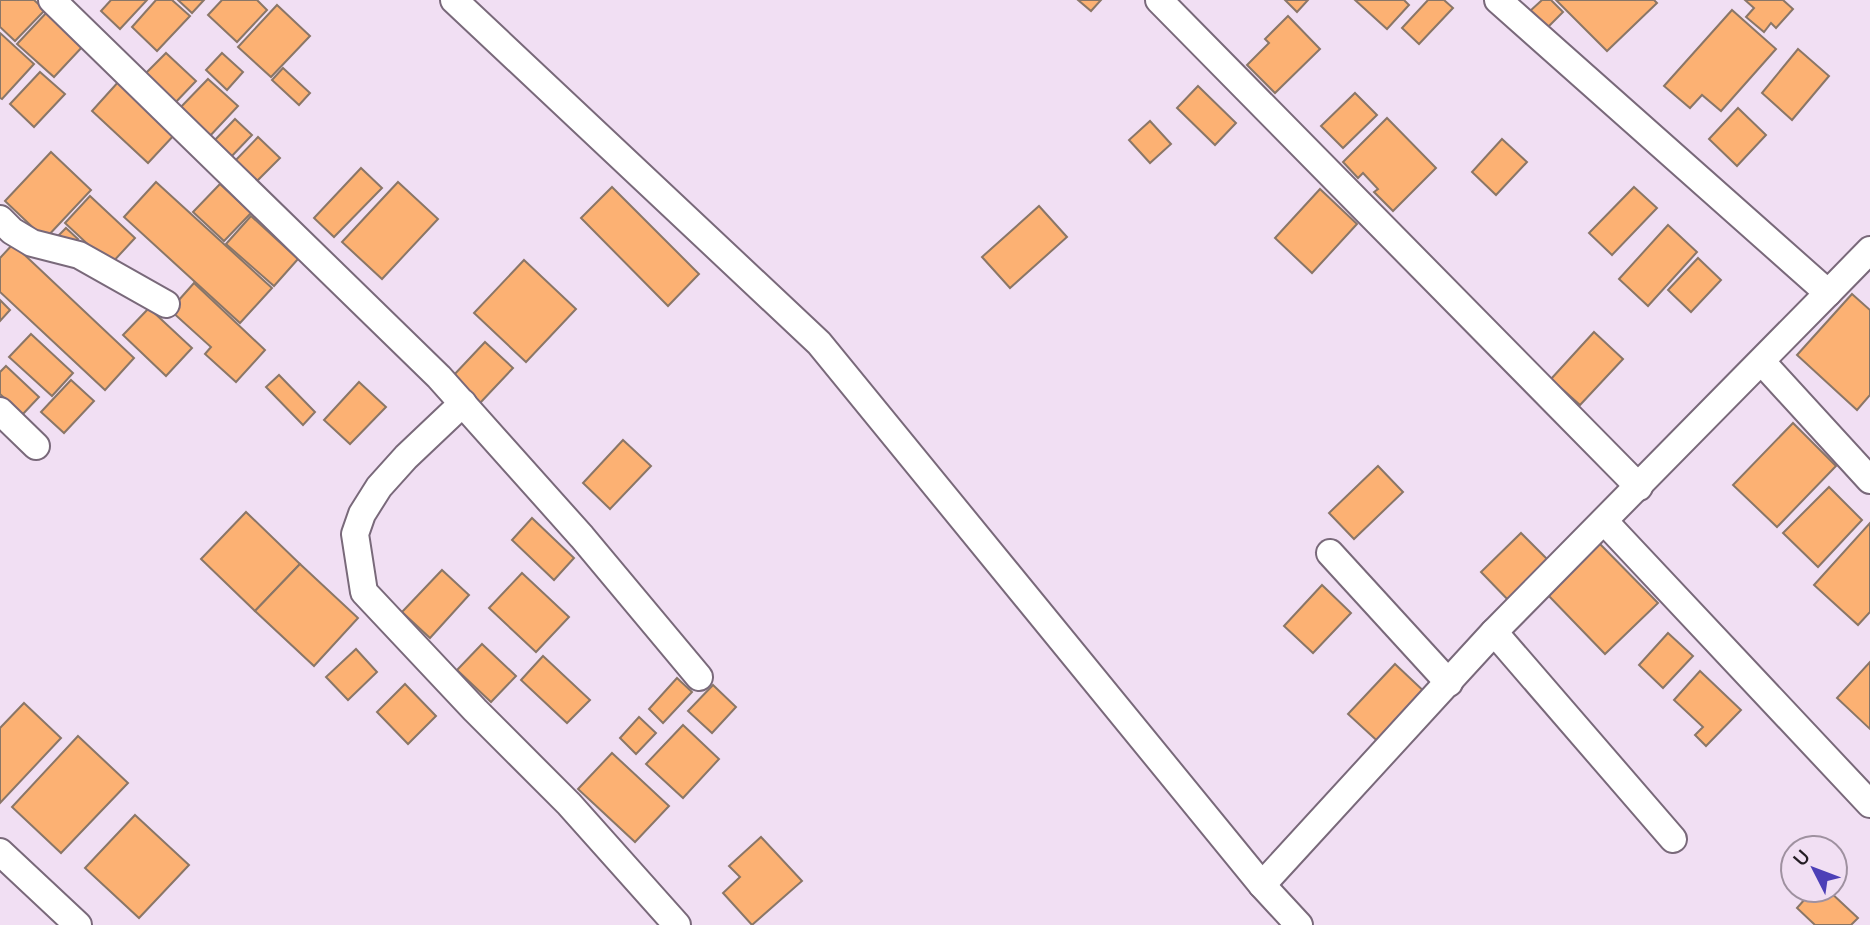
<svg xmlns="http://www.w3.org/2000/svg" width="1870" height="925" font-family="Manrope,sans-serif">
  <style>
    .building { fill: #fcb173; stroke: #8a7667; stroke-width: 2 }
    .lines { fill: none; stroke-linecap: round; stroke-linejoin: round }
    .minor-casing { stroke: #79697a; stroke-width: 30 }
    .minor { stroke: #fff; stroke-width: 26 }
  </style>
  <rect width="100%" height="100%" fill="#f1dff3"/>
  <!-- building -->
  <g class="building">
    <path d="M0,0H34L45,10L15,41L0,27Z"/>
    <path d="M111,0H147L120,29L101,11Z"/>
    <path d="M156,0H172L190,16L157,51L132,27Z"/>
    <path d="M178,0H204L192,13Z"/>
    <path d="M222,0H257L267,10L237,42L208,15Z"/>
    <path d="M1078,0H1101L1091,11Z"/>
    <path d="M1285,0H1308L1297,12Z"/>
    <path d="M1355,0H1404L1409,5L1387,29Z"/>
    <path d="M1428,0H1444L1453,8L1419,44L1402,28Z"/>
    <path d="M1542,0H1551L1563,12L1547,28L1530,11Z"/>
    <path d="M1556,0H1654L1657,3L1607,51Z"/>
    <path d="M1745,0H1783L1793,9L1776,28L1771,23L1764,32L1746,17L1754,8Z"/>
    <path d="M277,5L310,36L271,77L238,47Z"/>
    <path d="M1732,10L1776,49L1721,111L1702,95L1690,108L1664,86Z"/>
    <path d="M48,11L84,45L54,77L17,44Z"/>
    <path d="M1288,16L1320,49L1275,93L1247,65L1269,43L1265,39Z"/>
    <path d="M0,33L34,64L2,99L0,98Z"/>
    <path d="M1798,49L1829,76L1792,120L1762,93Z"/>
    <path d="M166,53L196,81L173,105L142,77Z"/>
    <path d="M222,53L243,72L227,90L206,70Z"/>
    <path d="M283,68L310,93L299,105L272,80Z"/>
    <path d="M40,72L65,94L34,127L10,104Z"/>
    <path d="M208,79L238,106L208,138L178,110Z"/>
    <path d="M120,80L176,133L148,163L92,111Z"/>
    <path d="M1198,86L1236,123L1215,145L1177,108Z"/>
    <path d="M1355,93L1377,115L1343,148L1321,126Z"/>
    <path d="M1738,108L1766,135L1737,166L1709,139Z"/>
    <path d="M1387,118L1436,168L1393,211L1374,192L1378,189L1363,173L1358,178L1343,162Z"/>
    <path d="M235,119L252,135L229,159L212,143Z"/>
    <path d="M1150,121L1171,144L1150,163L1129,140Z"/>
    <path d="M258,137L280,158L254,184L232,164Z"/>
    <path d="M1502,139L1527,162L1496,195L1472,172Z"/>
    <path d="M51,152L91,190L45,239L5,201Z"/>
    <path d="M361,168L382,188L334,237L314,218Z"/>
    <path d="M156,182L272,288L240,323L124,217Z"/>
    <path d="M398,182L438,219L382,279L342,242Z"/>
    <path d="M220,184L251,213L224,241L193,212Z"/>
    <path d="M612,187L699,274L668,306L581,218Z"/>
    <path d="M1634,187L1657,208L1612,255L1589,233Z"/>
    <path d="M1320,189L1357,224L1312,273L1275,238Z"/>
    <path d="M90,196L135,238L110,265L65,223Z"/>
    <path d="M1039,206L1067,237L1010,288L982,257Z"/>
    <path d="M251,216L298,259L274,286L226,244Z"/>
    <path d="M1668,225L1697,252L1648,306L1619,279Z"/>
    <path d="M66,228L78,239L70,248L58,236Z"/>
    <path d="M13,244L134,358L105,390L0,292V258Z"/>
    <path d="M1698,258L1721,280L1691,312L1668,290Z"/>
    <path d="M524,260L576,309L526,362L474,313Z"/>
    <path d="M194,283L265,350L236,382L205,354L211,347L170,310Z"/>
    <path d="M1852,294L1870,310V395L1857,410L1797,355Z"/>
    <path d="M0,300L10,310L0,321Z"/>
    <path d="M149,308L192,348L166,376L123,335Z"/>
    <path d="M1594,332L1623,359L1580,405L1551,379Z"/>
    <path d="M31,334L73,373L52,396L9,357Z"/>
    <path d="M485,342L513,368L480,403L452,377Z"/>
    <path d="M6,366L39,397L22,415L0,394V372Z"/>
    <path d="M279,375L315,412L303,425L266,387Z"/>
    <path d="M71,380L94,401L64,433L41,412Z"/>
    <path d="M359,382L386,407L350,444L324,420Z"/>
    <path d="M1793,423L1836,466L1777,527L1733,485Z"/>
    <path d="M623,440L651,466L610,509L583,483Z"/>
    <path d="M1378,466L1403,492L1354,539L1329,513Z"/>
    <path d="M1829,487L1862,520L1818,567L1783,533Z"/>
    <path d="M246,512L300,564L255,611L201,559Z"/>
    <path d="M532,518L574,558L554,580L512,540Z"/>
    <path d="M1870,523V612L1858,625L1814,585Z"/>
    <path d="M1521,533L1552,564L1512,604L1481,572Z"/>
    <path d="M1598,542L1658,603L1605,654L1546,593Z"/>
    <path d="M300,564L358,618L314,666L255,611Z"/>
    <path d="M442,570L469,595L430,638L402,612Z"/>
    <path d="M522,573L569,617L536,652L489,608Z"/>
    <path d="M1322,585L1351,613L1313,653L1284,626Z"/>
    <path d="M1668,633L1693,656L1663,688L1639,665Z"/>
    <path d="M482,644L516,676L491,702L457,670Z"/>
    <path d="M356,649L377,672L348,700L326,677Z"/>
    <path d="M543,656L590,700L567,723L521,680Z"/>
    <path d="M1870,662V729L1837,698Z"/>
    <path d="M1395,664L1430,697L1384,747L1348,714Z"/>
    <path d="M1700,671L1741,710L1706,746L1695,735L1703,727L1674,700Z"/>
    <path d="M677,678L692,692L663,723L649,709Z"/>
    <path d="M405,684L436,716L408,744L377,712Z"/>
    <path d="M713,685L736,707L712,733L688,711Z"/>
    <path d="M24,703L61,738L0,803V728Z"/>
    <path d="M639,717L656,733L636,754L620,738Z"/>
    <path d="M683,725L719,759L683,798L646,764Z"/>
    <path d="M78,736L128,783L61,853L12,807Z"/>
    <path d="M612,753L669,806L635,842L578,789Z"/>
    <path d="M135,815L189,865L139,918L85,868Z"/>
    <path d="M761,837L802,881L752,925L723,893L740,877L729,866Z"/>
    <path d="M1813,890H1828L1858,918L1851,925H1815L1797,908Z"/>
  </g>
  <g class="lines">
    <!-- minor casing -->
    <g class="minor-casing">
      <g id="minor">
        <path d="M52,0L439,377L582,537L699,677"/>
        <path d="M454,0L819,343L1262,885L1299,925"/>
        <path d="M1159,0L1639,487"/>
        <path d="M1498,0L1828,293L1870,250"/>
        <path d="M0,219L12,231L32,243L79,255L166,304"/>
        <path d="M1762,362L1870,480"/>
        <path d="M463,403L406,457L379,487L362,514L355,534L364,592L475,710L569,804L677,925"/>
        <path d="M0,411L36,446"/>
        <path d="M1605,522L1870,804"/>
        <path d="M1330,553L1449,683"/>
        <path d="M1494,632L1673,839"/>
        <path d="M0,852L78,925"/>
        <path d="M1262,885L1494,632L1828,293"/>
      </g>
    </g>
    <!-- minor -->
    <use href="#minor" class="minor"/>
  </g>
  <!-- north arrow -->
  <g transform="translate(1814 869) rotate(312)"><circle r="33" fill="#f1dff3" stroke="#9f91a0" stroke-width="2"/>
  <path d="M0-5L12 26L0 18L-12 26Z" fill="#4d40b7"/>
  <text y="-10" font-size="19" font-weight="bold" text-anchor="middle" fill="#241d24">U</text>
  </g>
</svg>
